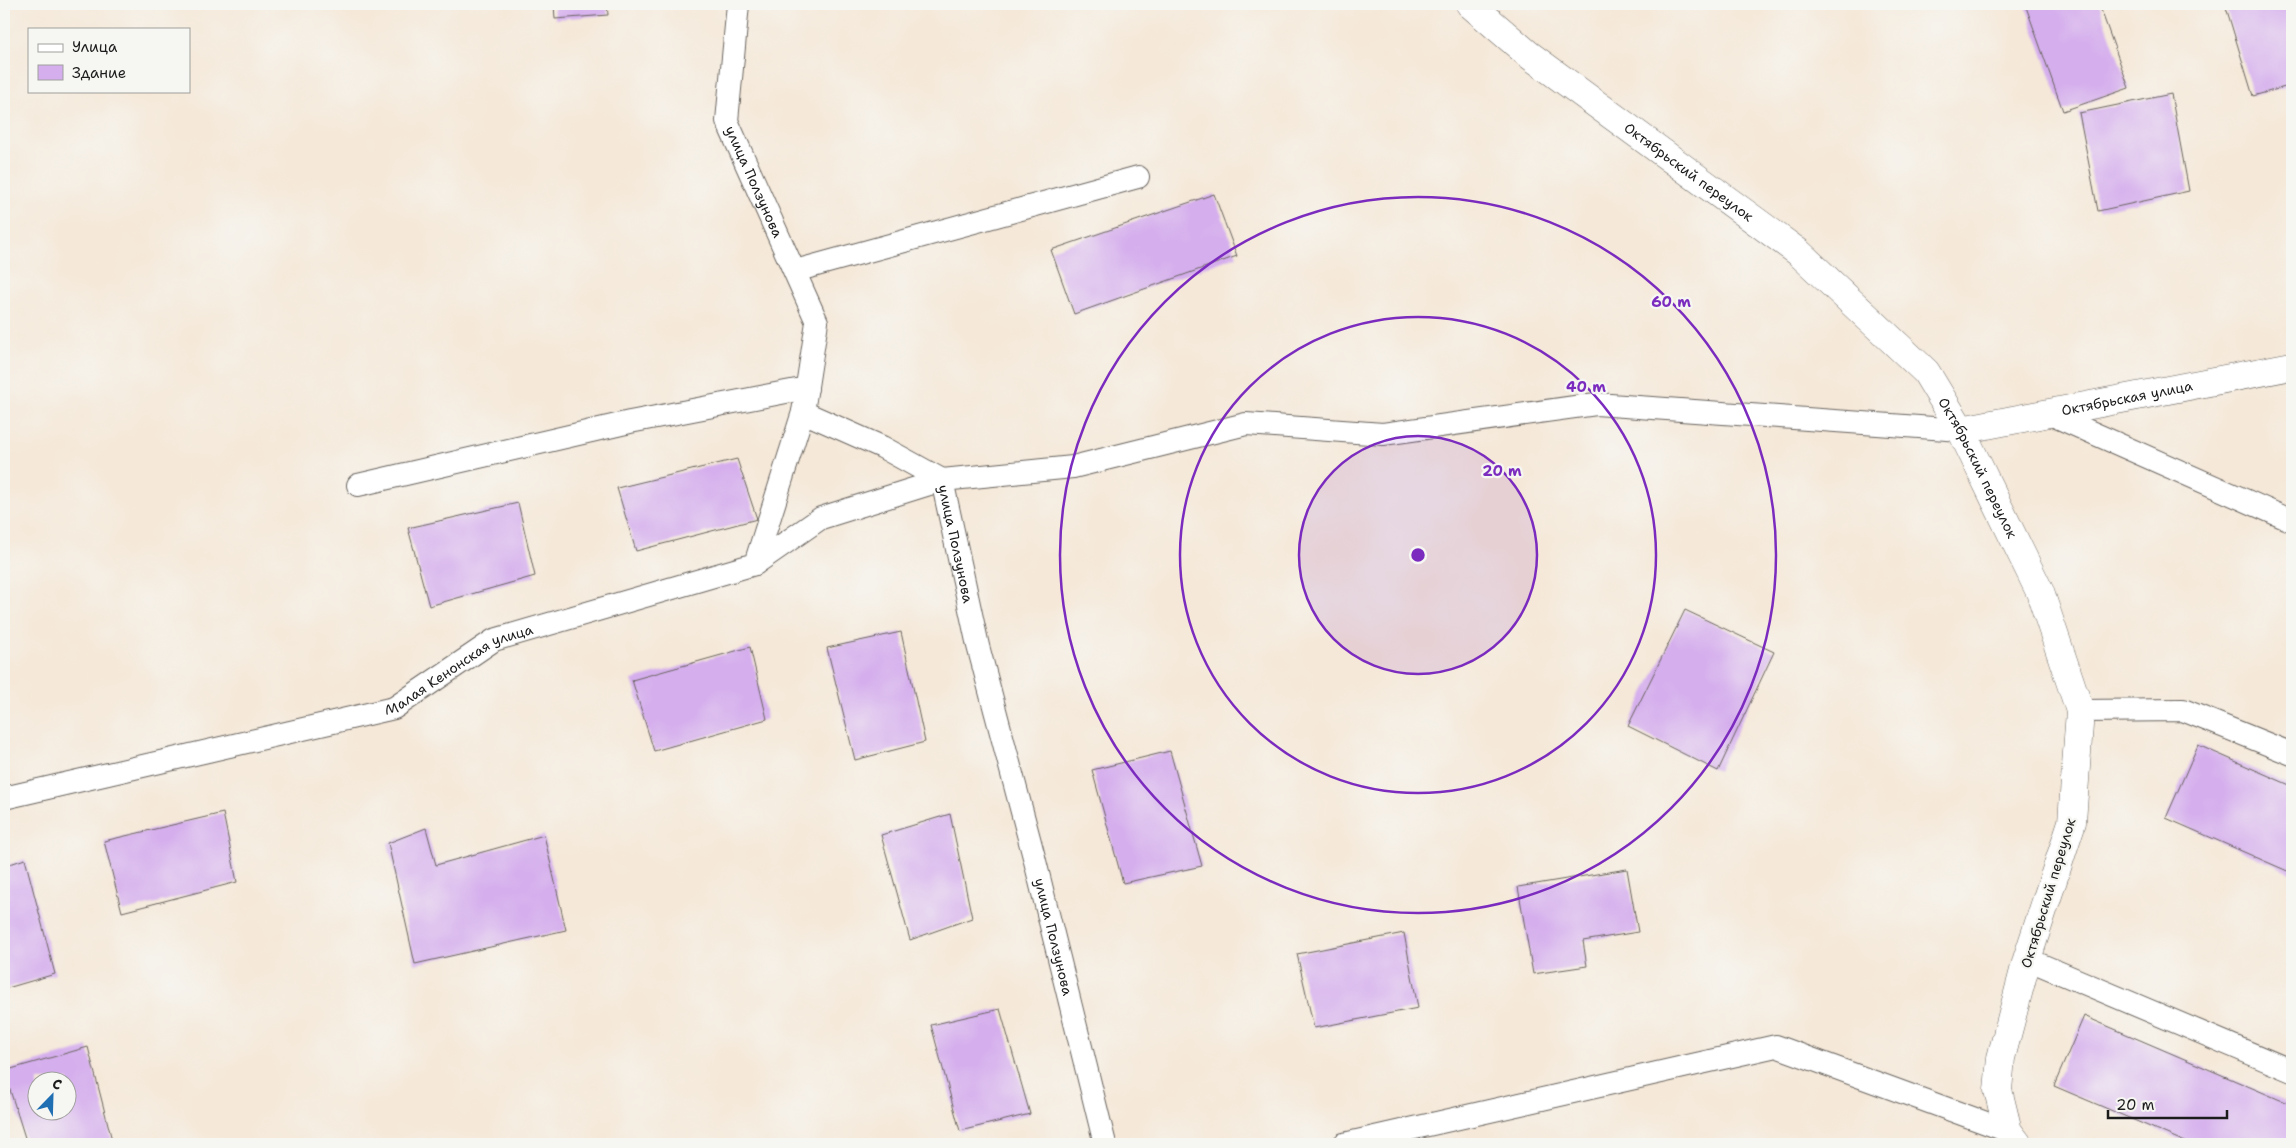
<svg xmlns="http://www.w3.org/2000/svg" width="2296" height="1148" font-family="'Shantell Sans',sans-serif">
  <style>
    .building { fill: #d5afed; fill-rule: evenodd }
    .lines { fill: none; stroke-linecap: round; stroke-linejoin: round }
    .service-casing { stroke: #68635e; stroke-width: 24 }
    .minor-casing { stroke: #68635e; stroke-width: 29 }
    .service { stroke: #fff; stroke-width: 22 }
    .minor { stroke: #fff; stroke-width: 28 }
    .ring { fill: none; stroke: #7b2cbf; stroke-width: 2.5 }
    .labels { text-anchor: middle; stroke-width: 4.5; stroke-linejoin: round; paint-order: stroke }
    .street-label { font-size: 14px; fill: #1c1c1c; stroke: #f6f6f2 }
    .centre { fill: #7b2cbf; stroke: #f6f6f2; stroke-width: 2.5 }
    .ring-label { font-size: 15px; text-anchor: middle; font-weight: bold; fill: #7b2cbf; stroke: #f6f6f2; stroke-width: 4.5; stroke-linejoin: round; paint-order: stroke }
  </style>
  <rect width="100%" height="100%" fill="#f6f6f2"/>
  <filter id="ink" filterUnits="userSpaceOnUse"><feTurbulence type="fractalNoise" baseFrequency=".02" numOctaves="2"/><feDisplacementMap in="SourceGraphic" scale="10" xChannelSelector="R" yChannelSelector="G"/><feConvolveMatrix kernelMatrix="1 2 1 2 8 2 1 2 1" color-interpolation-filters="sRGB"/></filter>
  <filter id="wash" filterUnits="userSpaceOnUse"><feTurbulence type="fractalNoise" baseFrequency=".0096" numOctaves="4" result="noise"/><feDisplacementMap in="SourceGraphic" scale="20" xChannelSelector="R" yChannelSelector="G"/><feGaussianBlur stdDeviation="1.12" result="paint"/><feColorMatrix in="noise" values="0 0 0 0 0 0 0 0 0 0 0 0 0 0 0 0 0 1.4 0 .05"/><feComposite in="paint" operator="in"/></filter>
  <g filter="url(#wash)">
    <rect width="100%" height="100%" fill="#f5e8d8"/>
    <g id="blocks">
      <!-- building -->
      <g class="building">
        <path d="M554,4H607L608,15L555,19Z"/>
        <path d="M2025,4H2099L2129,88L2063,111Z"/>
        <path d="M2225,4H2292V85L2253,96Z"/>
        <path d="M2171,94L2189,191L2098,211L2079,113Z"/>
        <path d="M1214,194L1237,256L1074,314L1051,250Z"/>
        <path d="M737,459L757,519L636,551L617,488Z"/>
        <path d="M518,503L535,576L429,606L408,528Z"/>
        <path d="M1685,610L1774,652L1718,771L1628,726Z"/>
        <path d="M901,632L925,742L855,760L827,648Z"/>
        <path d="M750,647L767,719L654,751L632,680Z"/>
        <path d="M2198,745L2292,786V873L2166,818Z"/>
        <path d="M1170,751L1202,866L1123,883L1092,770Z"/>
        <path d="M223,813L237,882L122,912L104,841Z"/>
        <path d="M950,814L972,918L910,940L881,835Z"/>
        <path d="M426,828L436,865L544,835L566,930L415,964L388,843Z"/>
        <path d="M25,859L55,974L4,989V866Z"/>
        <path d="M1627,869L1638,932L1583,941L1587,966L1533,974L1518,887Z"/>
        <path d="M1404,933L1418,1008L1314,1028L1297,954Z"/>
        <path d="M1000,1009L1030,1114L960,1131L931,1025Z"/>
        <path d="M2084,1016L2292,1105V1144H2190L2054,1086Z"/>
        <path d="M88,1047L113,1144H27L4,1071ZM38,1080H68V1110H38Z"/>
      </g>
    </g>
  </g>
  <g filter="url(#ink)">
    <use href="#blocks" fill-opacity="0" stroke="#68635e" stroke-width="1"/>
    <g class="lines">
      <!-- service casing -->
      <g class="service-casing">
        <g id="service">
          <path id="s1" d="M738,4L727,121L817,322L803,412L882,447L942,480L978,646L1034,857L1105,1144"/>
          <path d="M795,271L1138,177"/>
          <path d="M2050,414L2292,521"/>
          <path d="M358,485L630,422L807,388"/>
          <path d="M755,564L821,518L942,480L1073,467L1246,424L1383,434L1596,404L1961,430"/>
          <path d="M2080,711L2183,710L2292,754"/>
          <path id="s2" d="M4,798L394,708L494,640L755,564L803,412"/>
          <path d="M2027,959L2292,1071"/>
          <path d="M1344,1144L1776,1046L2008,1131"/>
        </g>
      </g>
      <!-- minor casing -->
      <g class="minor-casing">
        <g id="minor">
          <path id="s3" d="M1470,4L1528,54L1798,252L1926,372L1961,430L2040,592L2080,711L2072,822L2027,959L2001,1058L1998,1090L2008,1131L2018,1144"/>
          <path id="s4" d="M1961,430L2292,366"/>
        </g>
      </g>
      <!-- service -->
      <use href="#service" class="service"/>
      <!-- minor -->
      <use href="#minor" class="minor"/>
    </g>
  </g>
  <!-- distance rings -->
  <circle cx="1418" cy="555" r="119" fill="#7b2cbf" fill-opacity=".12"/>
  <g class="ring">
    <circle cx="1418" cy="555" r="119"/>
    <circle cx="1418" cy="555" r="238"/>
    <circle cx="1418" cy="555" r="358"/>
  </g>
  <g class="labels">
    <!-- street labels -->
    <g class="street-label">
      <text dy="5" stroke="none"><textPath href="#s3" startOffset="276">Октябрьский переулок</textPath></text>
      <text dy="5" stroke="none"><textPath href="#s1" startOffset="184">улица Ползунова</textPath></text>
      <text dy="5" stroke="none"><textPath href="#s4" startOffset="169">Октябрьская улица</textPath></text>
      <text dy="5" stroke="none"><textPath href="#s3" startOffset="696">Октябрьский переулок</textPath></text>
      <text dy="5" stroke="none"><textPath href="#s1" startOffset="649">улица Ползунова</textPath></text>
      <text dy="5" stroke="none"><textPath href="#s2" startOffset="476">Малая Кенонская улица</textPath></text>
      <text transform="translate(2048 893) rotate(-73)" y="5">Октябрьский переулок</text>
      <text dy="5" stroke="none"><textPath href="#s1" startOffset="1054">улица Ползунова</textPath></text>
    </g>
  </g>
  <circle cx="1418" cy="555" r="8" class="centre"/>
  <g class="ring-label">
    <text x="1671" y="307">60 m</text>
    <text x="1586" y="392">40 m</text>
    <text x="1502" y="476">20 m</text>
  </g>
  <!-- margin -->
  <rect width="2296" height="1148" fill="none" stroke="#f6f6f2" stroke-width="20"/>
  <!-- legend -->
  <rect x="28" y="28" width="162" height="65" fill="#f6f6f2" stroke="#9f9f9c"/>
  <rect x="38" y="44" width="25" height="8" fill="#ffffff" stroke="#9f9f9c"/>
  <text x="72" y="52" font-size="15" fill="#1c1c1c">Улица</text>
  <rect x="38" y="65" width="25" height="15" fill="#d5afed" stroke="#9f9f9c"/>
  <text x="72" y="78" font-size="15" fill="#1c1c1c">Здание</text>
  <!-- north arrow -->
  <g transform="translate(52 1096) rotate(23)"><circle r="24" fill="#f6f6f2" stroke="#9f9f9c"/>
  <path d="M0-4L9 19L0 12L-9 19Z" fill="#1f6fb2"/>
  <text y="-8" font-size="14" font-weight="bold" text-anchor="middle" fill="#1c1c1c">С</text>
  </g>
  <!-- scale -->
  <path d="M2108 1110v8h119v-8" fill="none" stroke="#1c1c1c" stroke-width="2.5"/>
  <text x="2116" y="1110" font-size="15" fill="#1c1c1c" stroke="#f6f6f2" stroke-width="4" paint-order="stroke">20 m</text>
</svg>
